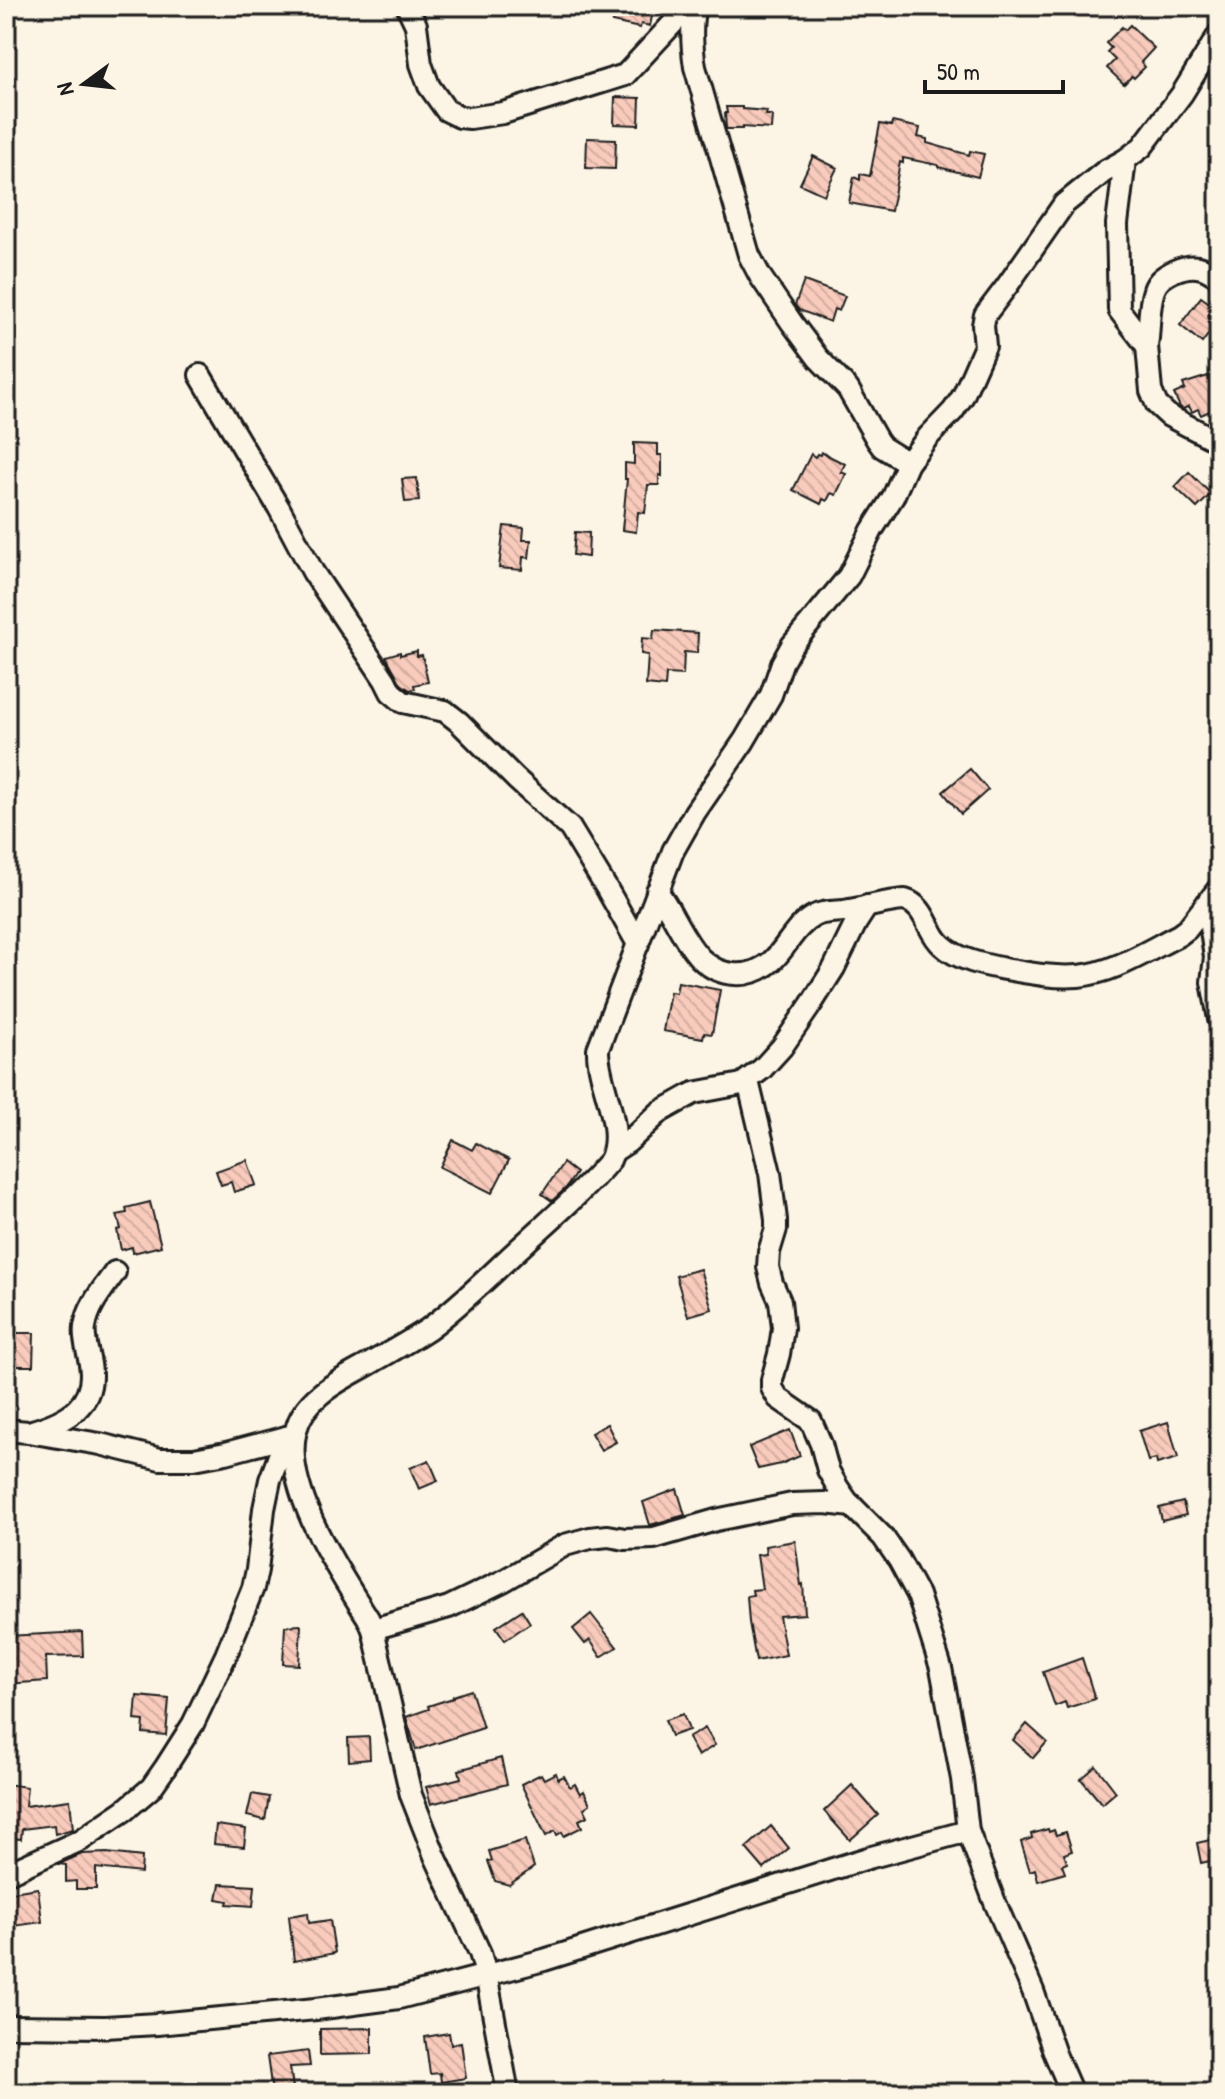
<svg xmlns="http://www.w3.org/2000/svg" width="1225" height="2099" font-family="'Patrick Hand',sans-serif">
  <style>
    .building { fill: url(#building-back-hatch); stroke: #1c1c1c; stroke-width: 2 }
    .lines { fill: none; stroke-linecap: round; stroke-linejoin: round }
    .minor-casing { stroke: #1c1c1c; stroke-width: 26 }
    .minor { stroke: #fcf5e5; stroke-width: 20 }
  </style>
  <defs>
    <pattern id="building-back-hatch" width="6" height="6" patternUnits="userSpaceOnUse" patternTransform="scale(2)"><rect width="6" height="6" fill="#f8cbbc"/><path d="M-1 5l2 2M0 0l6 6M5-1l2 2" fill="none" stroke="#d4aea1"/></pattern>
  </defs>
  <rect width="100%" height="100%" fill="#fcf5e5"/>
  <filter id="ink" filterUnits="userSpaceOnUse"><feTurbulence type="fractalNoise" baseFrequency=".0125" numOctaves="2"/><feDisplacementMap in="SourceGraphic" scale="16" xChannelSelector="R" yChannelSelector="G"/><feConvolveMatrix kernelMatrix="1 2 1 2 8 2 1 2 1" color-interpolation-filters="sRGB"/></filter>
  <g filter="url(#ink)">
    <!-- building -->
    <g class="building">
      <path d="M615,6H654L650,26L641,24L640,28L612,22Z"/>
      <path d="M1130,25L1154,48L1141,62L1145,67L1134,78L1132,76L1124,84L1107,68L1115,60L1107,52L1111,48L1106,43L1122,27L1125,30Z"/>
      <path d="M615,97L640,98L639,125L614,124Z"/>
      <path d="M726,107H742V109L767,111L766,115H772L771,129L742,127V129H726L725,113H727Z"/>
      <path d="M892,122L920,128L918,137L927,139V143L969,155L970,151L984,154L978,177L938,167V165L903,158V163L900,162L891,211L849,203L854,177L860,180V174L870,176L880,124L891,126Z"/>
      <path d="M587,138L616,139L615,169L586,168Z"/>
      <path d="M813,156L837,168L824,195L800,184Z"/>
      <path d="M804,281L845,296L839,311L834,309L830,322L799,310L795,305Z"/>
      <path d="M1201,297L1215,307L1209,315L1216,320L1211,326L1213,328L1202,343L1180,325Z"/>
      <path d="M1208,376L1219,400V407L1201,415L1198,409L1192,412L1189,406L1183,409L1180,407L1174,394L1185,389L1183,384Z"/>
      <path d="M634,443L658,444V455H662V476L659,475V485H648L645,513L638,512L636,532L622,530L627,479H625V463L634,464Z"/>
      <path d="M821,452L845,464L841,472L846,474L836,495L831,493L827,501L823,499L821,504L793,490L811,454L815,457L817,454L820,455Z"/>
      <path d="M1189,472L1211,494L1197,508L1175,487Z"/>
      <path d="M417,478L419,501L405,502L402,479Z"/>
      <path d="M504,526L524,528L523,540H531L529,558L523,557L522,570L499,568Z"/>
      <path d="M575,532L589,533L588,557L573,555Z"/>
      <path d="M654,630L698,633L697,653L684,652L683,675L666,674L665,687L646,685L648,655L641,654L642,638L653,639Z"/>
      <path d="M417,651V656L422,655L428,682L414,685L415,689L410,690L401,684L386,656L400,652V655Z"/>
      <path d="M970,769L988,790L961,814L943,792Z"/>
      <path d="M678,982L720,990L712,1034L704,1033L703,1038L663,1031L670,992L676,993Z"/>
      <path d="M453,1140L472,1150L476,1143L509,1160L492,1193L440,1167Z"/>
      <path d="M247,1160L256,1185L234,1192L231,1182L221,1185L216,1171Z"/>
      <path d="M563,1163L576,1173L566,1188L552,1201L542,1194Z"/>
      <path d="M150,1202L161,1246L133,1253L132,1247L121,1250L117,1230L121,1229L117,1215L127,1213L126,1208Z"/>
      <path d="M700,1269L712,1309L688,1316L676,1276Z"/>
      <path d="M6,1333H34L33,1366H6Z"/>
      <path d="M1168,1422L1178,1458L1157,1464L1156,1459L1148,1461L1139,1431Z"/>
      <path d="M607,1424L616,1442L601,1450L591,1433Z"/>
      <path d="M790,1430L800,1456L781,1464L758,1469L749,1447Z"/>
      <path d="M429,1460L438,1481L419,1489L410,1468Z"/>
      <path d="M677,1489L685,1515L650,1525L643,1502Z"/>
      <path d="M1183,1502L1186,1515L1162,1521L1159,1508Z"/>
      <path d="M795,1541L801,1585L803,1584L805,1614L779,1616L786,1655L756,1661L749,1622L747,1596L753,1595L752,1590L762,1589L757,1555L766,1554L765,1546Z"/>
      <path d="M522,1610L530,1623L505,1640L496,1627Z"/>
      <path d="M591,1614L617,1647L601,1657L590,1640L585,1644L573,1629Z"/>
      <path d="M301,1625L299,1665L283,1664L285,1626Z"/>
      <path d="M82,1632L83,1656L46,1657L47,1681L6,1684L7,1636Z"/>
      <path d="M1082,1658L1095,1699L1067,1708L1065,1702L1055,1706L1043,1672Z"/>
      <path d="M471,1690L483,1728L416,1750L406,1717L429,1709L428,1706L453,1698V1696Z"/>
      <path d="M137,1696L169,1699L166,1735L143,1733L144,1721L135,1720Z"/>
      <path d="M683,1714L689,1730L671,1736L665,1720Z"/>
      <path d="M1027,1724L1047,1742L1033,1758L1013,1740Z"/>
      <path d="M705,1728L715,1745L698,1756L688,1738Z"/>
      <path d="M369,1737L370,1759L349,1761L348,1738Z"/>
      <path d="M501,1758L507,1784L431,1804L426,1787L461,1778L459,1770Z"/>
      <path d="M1096,1766L1116,1792L1102,1804L1081,1779Z"/>
      <path d="M556,1773L558,1779L564,1776L570,1787L575,1784L580,1794L584,1791L590,1804L584,1808L588,1816L579,1820L582,1827L564,1836L562,1832L557,1835L555,1831L546,1836L521,1784L541,1774L544,1779Z"/>
      <path d="M6,1784L27,1787L25,1806L70,1800L73,1829L55,1834L54,1825L22,1829L21,1839L6,1837Z"/>
      <path d="M852,1785L878,1815L850,1840L824,1811Z"/>
      <path d="M252,1794L269,1797L265,1820L247,1816Z"/>
      <path d="M216,1825L246,1829L244,1847L214,1844Z"/>
      <path d="M771,1826L789,1848L764,1869L746,1848Z"/>
      <path d="M1048,1829L1049,1832L1054,1830L1056,1835L1066,1832L1072,1851L1064,1854L1067,1863L1062,1865L1065,1873L1038,1881L1035,1869L1030,1871L1021,1842L1032,1838L1031,1834Z"/>
      <path d="M1219,1838V1859L1201,1863L1197,1843Z"/>
      <path d="M525,1840L534,1867L509,1885L495,1881L488,1861H492L489,1851Z"/>
      <path d="M107,1853L142,1857L141,1873L96,1868V1889H76V1881L66,1882V1865L59,1864L82,1854Z"/>
      <path d="M220,1884L255,1886L253,1906L227,1904L228,1901L217,1899Z"/>
      <path d="M38,1888L42,1922L6,1927V1893Z"/>
      <path d="M308,1913L309,1923L330,1920L335,1953L294,1961L289,1916Z"/>
      <path d="M372,2028V2054L320,2055V2029Z"/>
      <path d="M449,2033L451,2044L461,2042L466,2078L441,2082L440,2073L430,2074L425,2037Z"/>
      <path d="M308,2051L310,2066L290,2067L293,2087L272,2092L267,2056Z"/>
    </g>
    <g class="lines">
      <!-- minor casing -->
      <g class="minor-casing">
        <g id="minor">
          <path d="M407,6L416,25L421,64L429,86L446,110L460,117L470,118L503,113L625,75L689,6"/>
          <path d="M695,6C690,26 692,47 695,67L749,255L760,276L792,323L818,358L848,389L877,440L882,447L908,463"/>
          <path d="M1125,160L1117,224L1119,310L1147,346L1151,391L1157,405L1169,416L1219,442"/>
          <path d="M1147,346C1150,328 1148,307 1154,290C1159,274 1186,263 1202,268C1208,270 1214,274 1219,277"/>
          <path d="M200,375L279,508L313,572L385,680L391,692L403,702L445,711L459,722L516,779L570,828L607,889L638,944"/>
          <path d="M657,891C673,912 682,939 700,958C720,978 750,980 772,961C787,947 795,926 814,916C823,911 834,912 844,911C865,908 884,901 905,900C926,906 927,932 942,945C958,960 984,965 1005,969C1029,973 1053,978 1078,976C1114,973 1147,951 1179,935L1187,929L1219,888"/>
          <path d="M1207,903L1215,957L1212,982L1219,1019"/>
          <path d="M748,1081L770,1173L776,1220V1229L769,1252L768,1267L772,1283L780,1301L783,1328L779,1354L772,1380V1388L778,1398L811,1421L821,1444L828,1470L838,1488L847,1501L883,1537L899,1560L918,1595L941,1668L962,1779L968,1831L994,1900L1033,1991L1055,2054L1072,2093"/>
          <path d="M614,1151L628,1142L660,1112L694,1093L742,1084L762,1069L782,1047L810,1006L834,968L856,923L867,906"/>
          <path d="M6,1430L28,1432L100,1444L160,1459H194L226,1453L294,1435"/>
          <path d="M32,1431C67,1421 97,1405 90,1364C88,1351 83,1339 85,1327C88,1306 103,1289 115,1272"/>
          <path d="M373,1629L449,1607L503,1581L565,1545L590,1538L608,1536L625,1539L654,1538L716,1520L792,1504L825,1503L852,1506"/>
          <path d="M6,1874L81,1840L125,1810L151,1788L165,1768L193,1724L226,1655L253,1588L257,1570L264,1509L270,1480L286,1437"/>
          <path d="M6,2026L105,2027L157,2024L316,2009L399,1998L544,1960L868,1858L968,1831"/>
          <path d="M508,2093L486,1974L480,1953L435,1856L411,1795L373,1629L368,1618C339,1572 281,1486 296,1430C304,1396 343,1379 371,1363C390,1352 410,1341 428,1329C462,1304 492,1273 523,1245C553,1217 584,1191 610,1160C626,1127 597,1083 598,1049L673,851L695,812L744,741L771,695L782,663L792,645L849,576L872,530L893,497L908,463L928,437L953,411L963,396L985,346L983,325L985,315L1007,286L1064,204L1105,171L1125,160L1142,147L1182,94L1219,34"/>
        </g>
      </g>
      <!-- minor -->
      <use href="#minor" class="minor"/>
    </g>
  </g>
  <!-- margin -->
  <rect width="1225" height="2099" fill="none" stroke="#fcf5e5" stroke-width="32"/>
  <rect x="16" y="16" width="1193" height="2067" fill="none" stroke="#1c1c1c" stroke-width="3" filter="url(#ink)"/>
  <!-- north arrow -->
  <g transform="translate(84 84) rotate(255)" stroke="#fcf5e5" stroke-width="6" paint-order="stroke">
  <path d="M0-6L14 30L0 20L-14 30Z" fill="#1c1c1c"/>
  <text y="-12" font-size="22" font-weight="bold" text-anchor="middle" fill="#1c1c1c">N</text>
  </g>
  <!-- scale -->
  <path d="M925 80v12h138v-12" fill="none" stroke="#1c1c1c" stroke-width="4"/>
  <text x="937" y="80" font-size="24" fill="#1c1c1c" stroke="#fcf5e5" stroke-width="6" paint-order="stroke">50 m</text>
</svg>
